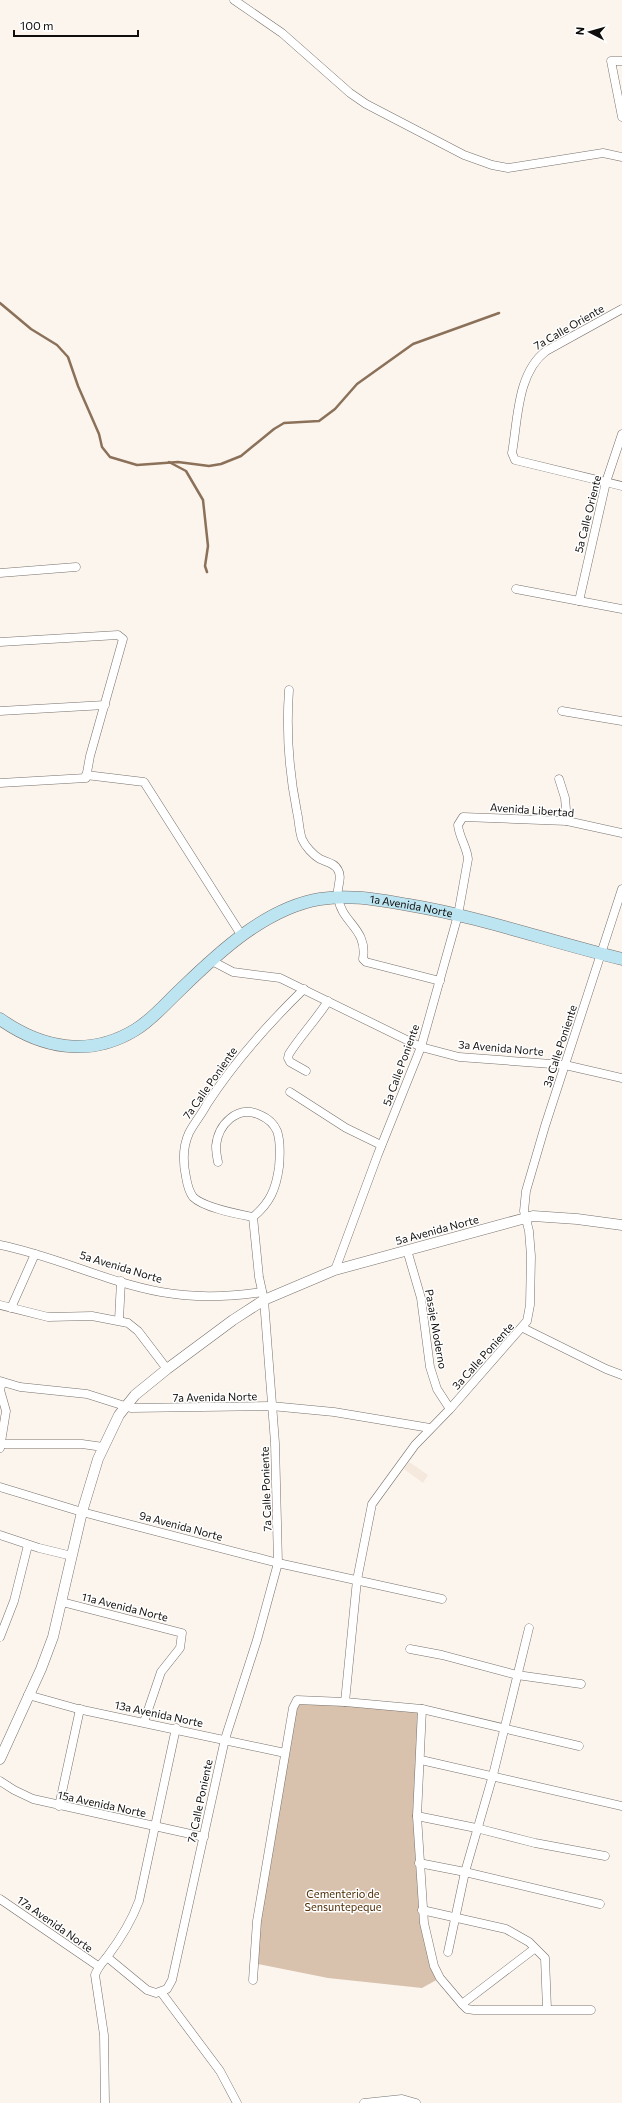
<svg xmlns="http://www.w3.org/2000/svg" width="622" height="2103" font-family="Commissioner,sans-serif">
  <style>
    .built { fill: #f5e8dc }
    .green { fill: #d9c2ad }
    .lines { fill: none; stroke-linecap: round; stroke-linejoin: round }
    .stream { stroke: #8b7159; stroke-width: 2.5 }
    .minor-casing { stroke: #77716c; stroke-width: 9 }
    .tertiary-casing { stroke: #77716c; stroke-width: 11 }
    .secondary-casing { stroke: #77716c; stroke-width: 13 }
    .minor { stroke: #fff; stroke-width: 8 }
    .tertiary { stroke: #fff; stroke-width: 10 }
    .secondary { stroke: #bde4f1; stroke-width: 12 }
    .labels { text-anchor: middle; stroke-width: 3; stroke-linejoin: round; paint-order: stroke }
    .street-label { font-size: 11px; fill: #100e0c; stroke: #fff }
    .park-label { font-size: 11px; fill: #4d2a00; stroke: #fff }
  </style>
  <rect width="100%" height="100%" fill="#fcf5ee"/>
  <!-- built -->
  <path class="built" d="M409,1462L428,1475L423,1483L404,1469Z"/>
  <!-- green -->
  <path class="green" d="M294,1703L420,1710V1887L440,1978L422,1988L328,1978L258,1964L261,1917Z"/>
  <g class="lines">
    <!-- stream -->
    <g class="stream">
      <path d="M0,303L31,329L57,345L68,357L78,386L99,434L102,447L110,457L137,465L178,462L209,466L221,464L241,456L274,429L284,423L319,421L335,409L357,384L413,344L499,313"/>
      <path d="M169,462L186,471L203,500L208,546L205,566L207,572"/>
    </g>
    <!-- minor casing -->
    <g class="minor-casing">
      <g id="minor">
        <path d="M234,0L282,33L350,93L366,104L464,155L492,165L508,168L603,153L622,157"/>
        <path d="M622,61H611L622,117"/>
        <path d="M622,309L546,351C517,373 518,419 512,453L515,460L622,486"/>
        <path d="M0,573L76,567"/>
        <path d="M516,589L622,609"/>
        <path d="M579,601L606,482L622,434"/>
        <path d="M0,642L118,635L123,639L90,756L86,778L0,783"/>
        <path d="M289,690C286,731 289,772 297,812C299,820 299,831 302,839C305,846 313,855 320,859C326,862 335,863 338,870C343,878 336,888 338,897C341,923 368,928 363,959L366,962L440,981"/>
        <path d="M0,711L105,705"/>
        <path d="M562,711L622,721"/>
        <path d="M86,775L144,782L242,936"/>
        <path d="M559,779L565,798L567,821"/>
        <path d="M212,961L233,972L280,978L421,1047L459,1057L565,1065L622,1078"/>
        <path d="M306,1071L290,1062L288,1058L289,1054C301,1035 316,1020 328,1001"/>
        <path d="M290,1092L346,1128L381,1145"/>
        <path d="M218,1162C217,1157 216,1151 216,1146C218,1125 237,1104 260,1115C267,1118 274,1124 277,1131C281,1142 280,1156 279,1167C276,1189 270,1203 253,1217"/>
        <path d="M0,1245C55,1256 106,1282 161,1292C194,1298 229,1297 262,1292"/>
        <path d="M407,1250L421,1298L430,1367L437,1389L450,1409"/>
        <path d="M335,1270L378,1154L421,1047L458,915L468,859C467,847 459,837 458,825L463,817L567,821L622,833"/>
        <path d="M0,1305L48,1317L92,1316L128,1323L138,1331L167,1369"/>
        <path d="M11,1308L35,1254"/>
        <path d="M119,1320L121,1281"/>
        <path d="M523,1328L606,1369L622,1375"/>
        <path d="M0,1381L20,1387L87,1394L131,1408L271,1406L334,1412L430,1428"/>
        <path d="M1,1444H82L103,1447"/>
        <path d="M0,1448L6,1411L0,1390L2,1382"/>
        <path d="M0,1487L82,1512L278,1563L442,1599"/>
        <path d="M0,1535L39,1548L72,1556"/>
        <path d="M62,1602L182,1633L180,1648L161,1672L144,1722"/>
        <path d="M0,1637L14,1601L28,1545"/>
        <path d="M410,1649L442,1655L517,1675L581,1684"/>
        <path d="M28,1695L78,1709L285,1753"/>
        <path d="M345,1702L357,1580L372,1504L415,1445L450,1409L527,1321L530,1305L531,1256L529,1231L524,1211L526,1191L545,1126L622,889"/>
        <path d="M422,1709L417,1816L424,1923L434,1966L440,1978L462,2004L534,1949"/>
        <path d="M421,1760L622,1806"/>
        <path d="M0,1781L14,1790L33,1799L204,1837"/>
        <path d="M59,1806L80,1709"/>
        <path d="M417,1816L476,1828L535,1843L605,1856"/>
        <path d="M419,1863L465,1872L600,1904"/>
        <path d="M0,1899L98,1966"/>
        <path d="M422,1910L506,1929L529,1942L545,1958L547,2009"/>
        <path d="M448,1952L465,1872L493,1775L529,1628"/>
        <path d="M107,1957L147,1990L156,1993L167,1989L172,1980L225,1739L257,1640L278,1563L275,1443L264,1300L259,1277L253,1217C238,1214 204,1208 193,1197C190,1193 187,1183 186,1177C183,1163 183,1146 189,1133C194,1123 202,1114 207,1104C235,1061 268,1024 304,989"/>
        <path d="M253,1980L257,1921L293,1708L297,1700L345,1702L422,1709L579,1746"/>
        <path d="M161,1992L220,2071L237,2103"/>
        <path d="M462,2004L467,2009L474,2010H591"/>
        <path d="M105,2103L104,2035L95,1975C98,1967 101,1964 107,1957C119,1941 132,1920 139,1901L176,1728"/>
        <path d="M364,2103L402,2099L416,2103"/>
      </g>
    </g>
    <!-- tertiary casing -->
    <g class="tertiary-casing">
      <path id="tertiary" d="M0,1759L41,1669L53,1637L82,1512L98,1459L119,1415L135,1395L167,1369L233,1320L264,1300L335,1270L533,1216L577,1219L622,1225"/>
    </g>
    <!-- secondary casing -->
    <g class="secondary-casing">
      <g id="secondary">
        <path id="s1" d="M0,1019C41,1048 89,1058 135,1030C152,1020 166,1003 181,989C219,952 266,908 320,899C351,894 379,900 409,905C481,917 551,942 622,959"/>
      </g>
    </g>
    <!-- minor -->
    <use href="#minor" class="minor"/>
    <!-- tertiary -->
    <use href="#tertiary" class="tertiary"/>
    <!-- secondary -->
    <use href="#secondary" class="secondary"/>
  </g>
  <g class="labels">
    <!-- street labels -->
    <g class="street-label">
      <text transform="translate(569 327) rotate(-30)" y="4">7a Calle Oriente</text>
      <text transform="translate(588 514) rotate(-76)" y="4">5a Calle Oriente</text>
      <text transform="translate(532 810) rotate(4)" y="4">Avenida Libertad</text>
      <text dy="4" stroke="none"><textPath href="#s1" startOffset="466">1a Avenida Norte</textPath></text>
      <text transform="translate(560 1046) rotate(-72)" y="4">3a Calle Poniente</text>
      <text transform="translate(501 1048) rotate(5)" y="4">3a Avenida Norte</text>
      <text transform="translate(401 1065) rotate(-70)" y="4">5a Calle Poniente</text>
      <text transform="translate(210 1083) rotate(-55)" y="4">7a Calle Poniente</text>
      <text transform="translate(437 1230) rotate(-15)" y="4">5a Avenida Norte</text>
      <text transform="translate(121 1267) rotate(17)" y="4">5a Avenida Norte</text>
      <text transform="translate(436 1329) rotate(80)" y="4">Pasaje Moderno</text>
      <text transform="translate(483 1356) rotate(-48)" y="4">3a Calle Poniente</text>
      <text transform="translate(215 1397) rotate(-1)" y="4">7a Avenida Norte</text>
      <text transform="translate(266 1489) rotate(-92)" y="4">7a Calle Poniente</text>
      <text transform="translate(181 1526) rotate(15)" y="4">9a Avenida Norte</text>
      <text transform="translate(125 1607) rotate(14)" y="4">11a Avenida Norte</text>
      <text transform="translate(159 1714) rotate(12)" y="4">13a Avenida Norte</text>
      <text transform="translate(200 1801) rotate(-78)" y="4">7a Calle Poniente</text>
      <text transform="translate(102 1804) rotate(12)" y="4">15a Avenida Norte</text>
      <text transform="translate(55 1924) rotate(35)" y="4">17a Avenida Norte</text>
    </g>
    <!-- park labels -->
    <g class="park-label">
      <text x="343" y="1898">Cementerio de<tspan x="343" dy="13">Sensuntepeque</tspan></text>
    </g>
  </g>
  <!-- north arrow -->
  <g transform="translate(590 32) rotate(276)" stroke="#ffffff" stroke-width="3" paint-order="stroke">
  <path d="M0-3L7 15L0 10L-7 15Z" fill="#100e0c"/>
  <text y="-6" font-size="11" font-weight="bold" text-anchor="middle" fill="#100e0c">N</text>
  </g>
  <!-- scale -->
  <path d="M14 30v6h124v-6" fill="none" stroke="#100e0c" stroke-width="2"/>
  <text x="20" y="30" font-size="12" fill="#100e0c" stroke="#ffffff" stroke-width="3" paint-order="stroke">100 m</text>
</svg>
